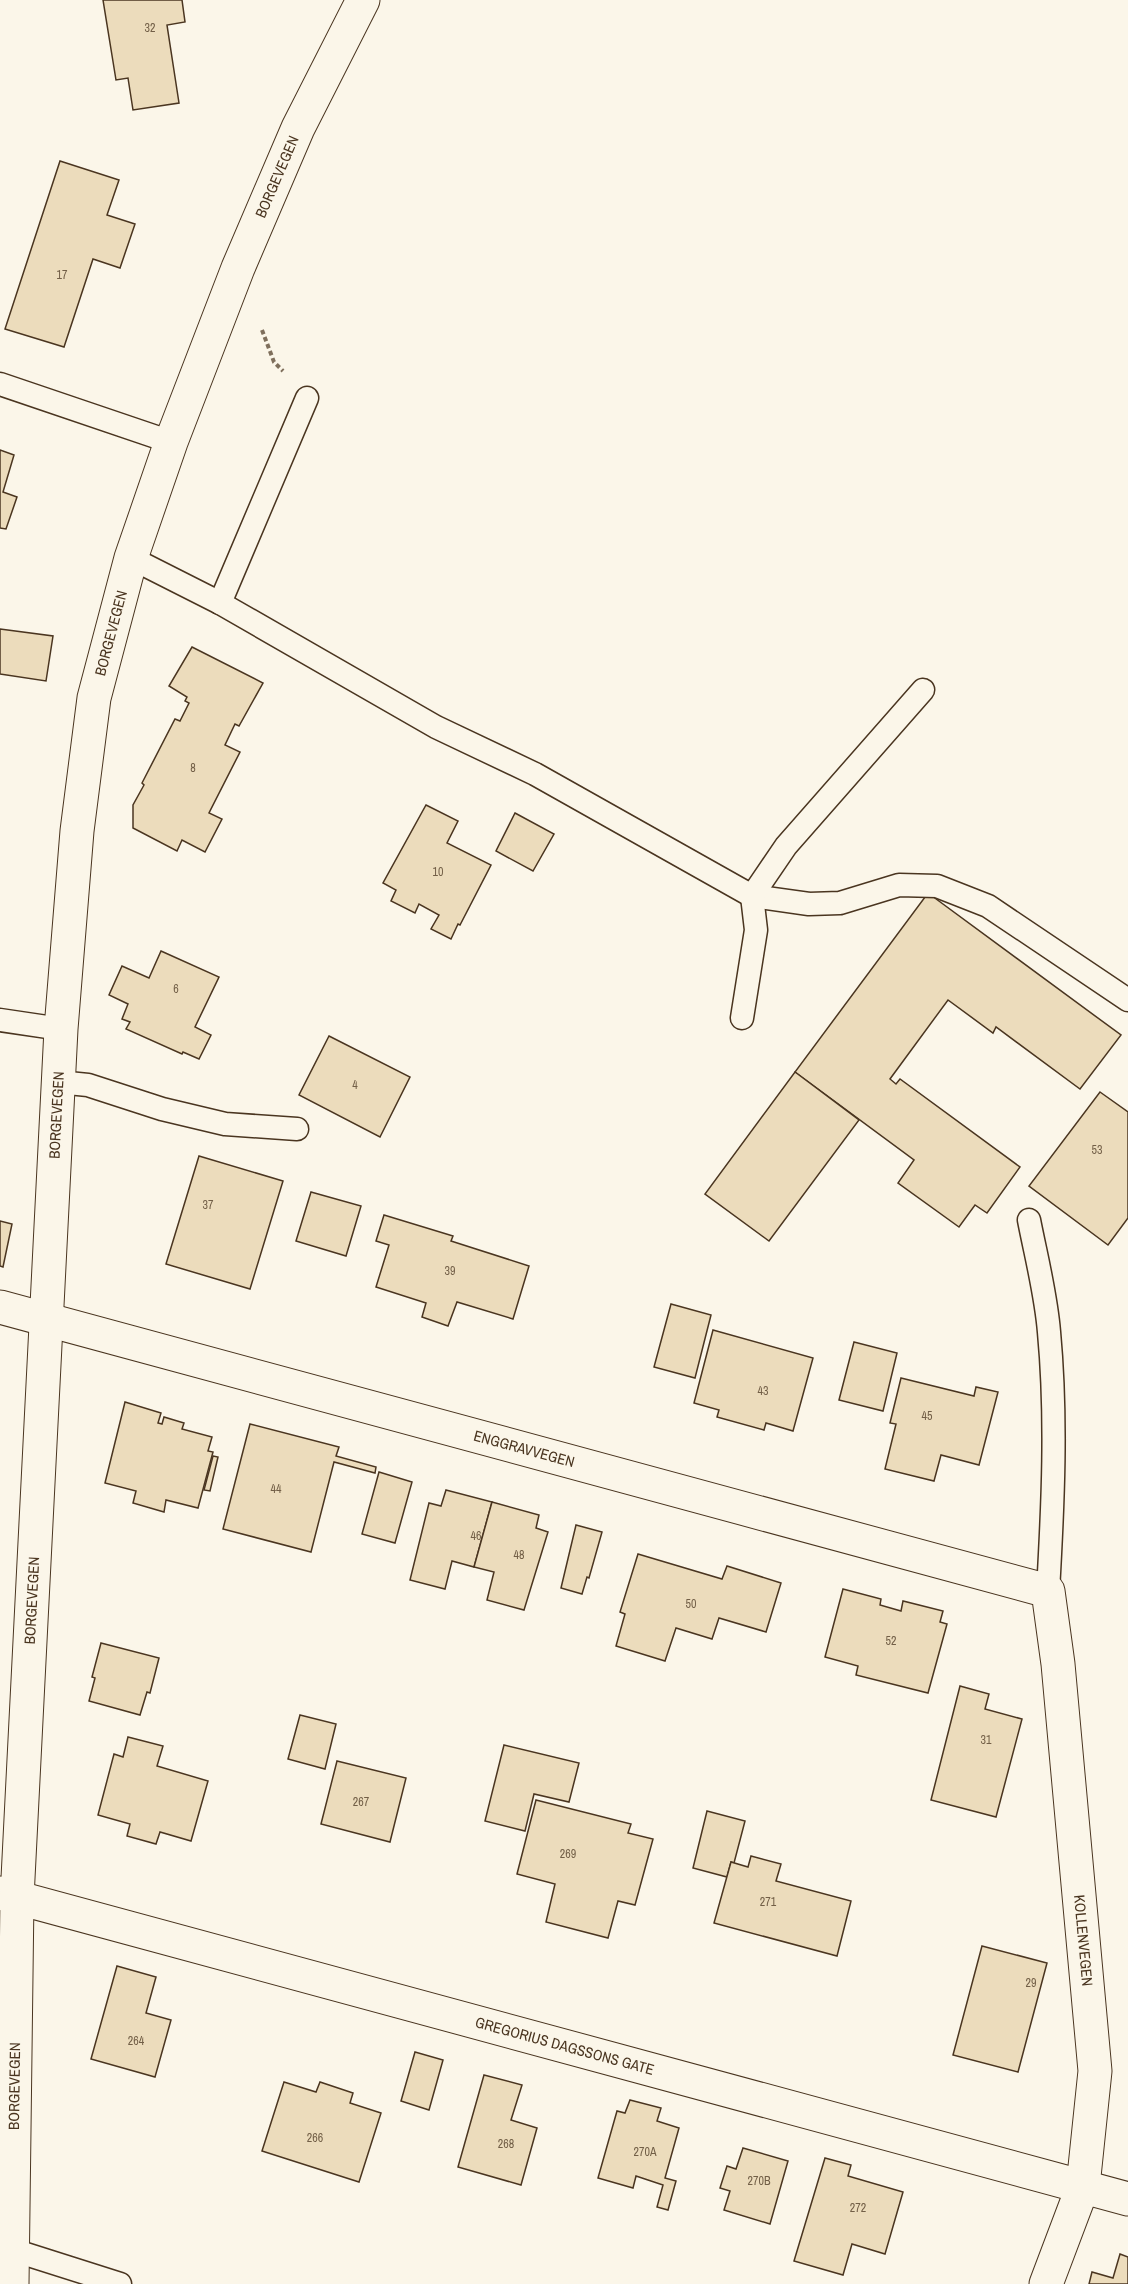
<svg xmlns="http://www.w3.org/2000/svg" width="1128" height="2284" font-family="'Archivo Narrow',sans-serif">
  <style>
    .building { fill: #ecdcbc; stroke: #4a3520; stroke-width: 1.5 }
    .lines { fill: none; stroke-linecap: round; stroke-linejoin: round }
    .lane-casing { stroke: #4a3520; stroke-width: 25 }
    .street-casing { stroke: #4a3520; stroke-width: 35 }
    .secondary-casing { stroke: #4a3520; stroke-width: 35 }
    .path { stroke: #7f6f5c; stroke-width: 4; stroke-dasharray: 4.5 3; stroke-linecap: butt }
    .lane { stroke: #fbf6e9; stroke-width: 22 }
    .street { stroke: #fbf6e9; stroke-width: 33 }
    .secondary { stroke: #fbf6e9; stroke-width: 33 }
    .labels { text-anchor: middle; stroke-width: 4.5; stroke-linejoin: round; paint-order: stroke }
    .number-label { font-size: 12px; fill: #725f47 }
    .street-label { font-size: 15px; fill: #4a3520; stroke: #fbf6e9 }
  </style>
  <rect width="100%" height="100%" fill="#fbf6e9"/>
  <!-- building -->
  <g class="building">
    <path d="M103,0H182L185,22L167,25L179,103L133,110L128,78L116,80Z"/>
    <path d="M60,161L119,180L107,215L135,224L120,268L93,259L64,347L5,329Z"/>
    <path d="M0,450L14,455L3,492L17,497L6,529L0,528Z"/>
    <path d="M0,629L53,636L46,681L0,674Z"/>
    <path d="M192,647L263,683L239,726L235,724L225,745L240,752L209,813L222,819L205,852L182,840L177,851L133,828V805L144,785L142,783L175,719L180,721L189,703L185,701L187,697L169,686Z"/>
    <path d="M426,805L458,821L447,843L491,865L460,925L458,924L451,939L431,929L439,915L419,904L415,913L391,901L396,890L383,883Z"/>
    <path d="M515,813L554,834L533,871L496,851Z"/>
    <path d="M928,893L1121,1035L1080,1089L996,1027L993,1033L948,1000L890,1079L896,1084L900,1079L1020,1167L987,1213L975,1205L959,1227L898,1183L914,1160L795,1072Z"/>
    <path d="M161,951L219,977L195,1027L211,1035L199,1059L183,1052L182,1054L126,1029L130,1022L122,1019L128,1004L109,995L122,966L149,978Z"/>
    <path d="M329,1036L410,1077L380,1137L299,1095Z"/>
    <path d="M795,1072L859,1120L769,1241L705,1194Z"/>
    <path d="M1100,1092L1128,1112V1218L1108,1245L1029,1186Z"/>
    <path d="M199,1156L283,1181L250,1289L166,1264Z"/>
    <path d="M311,1192L361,1206L346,1256L296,1241Z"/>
    <path d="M384,1215L453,1236L451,1241L529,1266L513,1319L457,1302L448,1326L422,1317L426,1303L376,1287L389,1245L376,1241Z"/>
    <path d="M0,1221L12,1224L3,1267L0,1266Z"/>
    <path d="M671,1304L711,1315L695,1378L654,1367Z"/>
    <path d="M713,1330L813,1358L793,1431L766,1423L764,1430L717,1417L719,1410L694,1403Z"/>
    <path d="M854,1342L897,1353L883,1411L839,1400Z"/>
    <path d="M901,1378L974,1396L976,1387L998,1392L979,1465L941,1455L934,1481L885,1469L896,1424L890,1423Z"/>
    <path d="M125,1402L161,1413L158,1423L162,1424L164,1417L184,1423L182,1429L212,1437L208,1451L213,1452L198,1508L166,1500L164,1512L133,1503L136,1491L105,1483Z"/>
    <path d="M250,1424L339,1447L336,1456L376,1467L375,1473L334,1462L311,1552L223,1529Z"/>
    <path d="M213,1456L218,1457L210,1491L204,1490Z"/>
    <path d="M379,1472L412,1482L395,1543L362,1534Z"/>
    <path d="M446,1490L492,1502L474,1567L452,1561L445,1589L410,1580L429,1503L441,1506Z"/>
    <path d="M492,1502L539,1515L536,1528L548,1532L524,1610L487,1600L494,1572L474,1567Z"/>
    <path d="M576,1525L602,1532L589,1578L587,1577L582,1594L561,1588Z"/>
    <path d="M638,1554L722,1579L727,1566L781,1583L766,1632L719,1618L712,1639L676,1628L665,1661L616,1646L625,1614L620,1612Z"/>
    <path d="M843,1589L881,1599L880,1605L901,1611L903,1601L943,1611L940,1622L947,1624L928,1693L856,1675L858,1666L825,1657Z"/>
    <path d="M101,1643L159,1658L150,1693L147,1692L140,1715L89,1701L95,1678L92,1677Z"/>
    <path d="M960,1686L989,1694L985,1709L1022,1719L996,1817L931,1800Z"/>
    <path d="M300,1715L336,1724L325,1769L288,1759Z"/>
    <path d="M128,1737L163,1746L157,1766L208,1781L191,1841L160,1832L156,1844L127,1836L130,1824L98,1815L114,1754L123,1757Z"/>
    <path d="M504,1745L579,1763L569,1802L534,1794L525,1831L485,1821Z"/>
    <path d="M337,1761L406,1778L390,1842L321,1824Z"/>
    <path d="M536,1800L631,1824L628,1833L653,1839L635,1905L618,1901L608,1938L546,1922L555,1884L517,1874Z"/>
    <path d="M707,1811L745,1821L734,1863L731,1862L727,1877L693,1868Z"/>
    <path d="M751,1856L781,1864L776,1881L851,1901L837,1956L714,1923L731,1862L748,1867Z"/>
    <path d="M982,1946L1047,1963L1018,2072L953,2055Z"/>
    <path d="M117,1966L156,1977L146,2013L171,2020L155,2077L91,2059Z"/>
    <path d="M415,2052L443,2060L429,2110L401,2101Z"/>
    <path d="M484,2075L522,2085L511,2120L537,2128L521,2185L458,2167Z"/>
    <path d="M284,2082L316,2092L320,2082L353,2093L350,2103L381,2113L359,2182L262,2151Z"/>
    <path d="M630,2100L661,2108L657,2121L679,2128L665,2178L676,2181L668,2210L657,2207L663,2185L636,2176L633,2188L598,2178L617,2111L625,2113Z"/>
    <path d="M743,2148L788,2161L770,2224L724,2210L730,2191L720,2188L727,2166L736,2169Z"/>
    <path d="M825,2158L851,2165L848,2176L903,2192L885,2254L852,2244L843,2275L794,2261Z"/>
    <path d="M1120,2254L1128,2257V2284H1089L1092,2272L1113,2278Z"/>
  </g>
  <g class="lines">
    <!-- lane casing -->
    <g class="lane-casing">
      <g id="lane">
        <path d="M0,384L171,442"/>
        <path d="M131,558L220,603L436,727L535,774L752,896L809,904L840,903L899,885L937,886L988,906L1128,1000"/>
        <path d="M220,603L307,398"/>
        <path d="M742,1018L756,930L752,896L786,846L923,690"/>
        <path d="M0,1020L61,1029"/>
        <path d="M58,1082L88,1085L162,1109L225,1124L297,1129"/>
        <path d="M1029,1220C1036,1256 1046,1294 1049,1332C1057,1418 1053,1504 1048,1591"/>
        <path d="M13,2250L120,2284"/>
      </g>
    </g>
    <!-- street casing -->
    <g class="street-casing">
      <g id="street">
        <path id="s1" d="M0,1307L1048,1591L1058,1664L1095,2071L1083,2186L1046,2284"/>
        <path id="s2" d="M0,1893L1128,2199"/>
      </g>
    </g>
    <!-- secondary casing -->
    <g class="secondary-casing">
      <g id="secondary">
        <path id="s3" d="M12,2284L17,1898L61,1029L77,831L94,698L131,558L171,442L238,268L298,128L363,0"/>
      </g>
    </g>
    <!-- path -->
    <path class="path" d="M262,330L274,362L283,371"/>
    <!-- lane -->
    <use href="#lane" class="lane"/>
    <!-- street -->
    <use href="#street" class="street"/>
    <!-- secondary -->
    <use href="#secondary" class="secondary"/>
  </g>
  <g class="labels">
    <!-- number labels -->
    <g class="number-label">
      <text x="150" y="32">32</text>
      <text x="62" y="279">17</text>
      <text x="193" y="772">8</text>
      <text x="438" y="876">10</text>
      <text x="176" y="993">6</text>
      <text x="355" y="1089">4</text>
      <text x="1097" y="1154">53</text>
      <text x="208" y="1209">37</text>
      <text x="450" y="1275">39</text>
      <text x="763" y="1395">43</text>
      <text x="927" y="1420">45</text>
      <text x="276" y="1493">44</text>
      <text x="476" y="1540">46</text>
      <text x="519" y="1559">48</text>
      <text x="691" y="1608">50</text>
      <text x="891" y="1645">52</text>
      <text x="986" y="1744">31</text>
      <text x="361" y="1806">267</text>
      <text x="568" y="1858">269</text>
      <text x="768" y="1906">271</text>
      <text x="1031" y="1987">29</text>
      <text x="136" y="2045">264</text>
      <text x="315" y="2142">266</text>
      <text x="506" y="2148">268</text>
      <text x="645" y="2156">270A</text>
      <text x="759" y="2185">270B</text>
      <text x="858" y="2212">272</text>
    </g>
    <!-- street labels -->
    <g class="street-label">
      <text dy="5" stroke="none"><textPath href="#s3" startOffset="2142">BORGEVEGEN</textPath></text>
      <text dy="5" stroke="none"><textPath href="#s3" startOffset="1656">BORGEVEGEN</textPath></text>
      <text dy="5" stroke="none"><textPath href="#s3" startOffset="1170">BORGEVEGEN</textPath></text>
      <text dy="5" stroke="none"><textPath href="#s1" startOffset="543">ENGGRAVVEGEN</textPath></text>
      <text dy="5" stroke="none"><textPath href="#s3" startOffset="684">BORGEVEGEN</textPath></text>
      <text dy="5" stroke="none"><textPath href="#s1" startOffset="1437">KOLLENVEGEN</textPath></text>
      <text dy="5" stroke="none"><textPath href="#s2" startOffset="585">GREGORIUS DAGSSONS GATE</textPath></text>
      <text dy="5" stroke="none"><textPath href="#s3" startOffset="198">BORGEVEGEN</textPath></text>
    </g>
  </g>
</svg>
